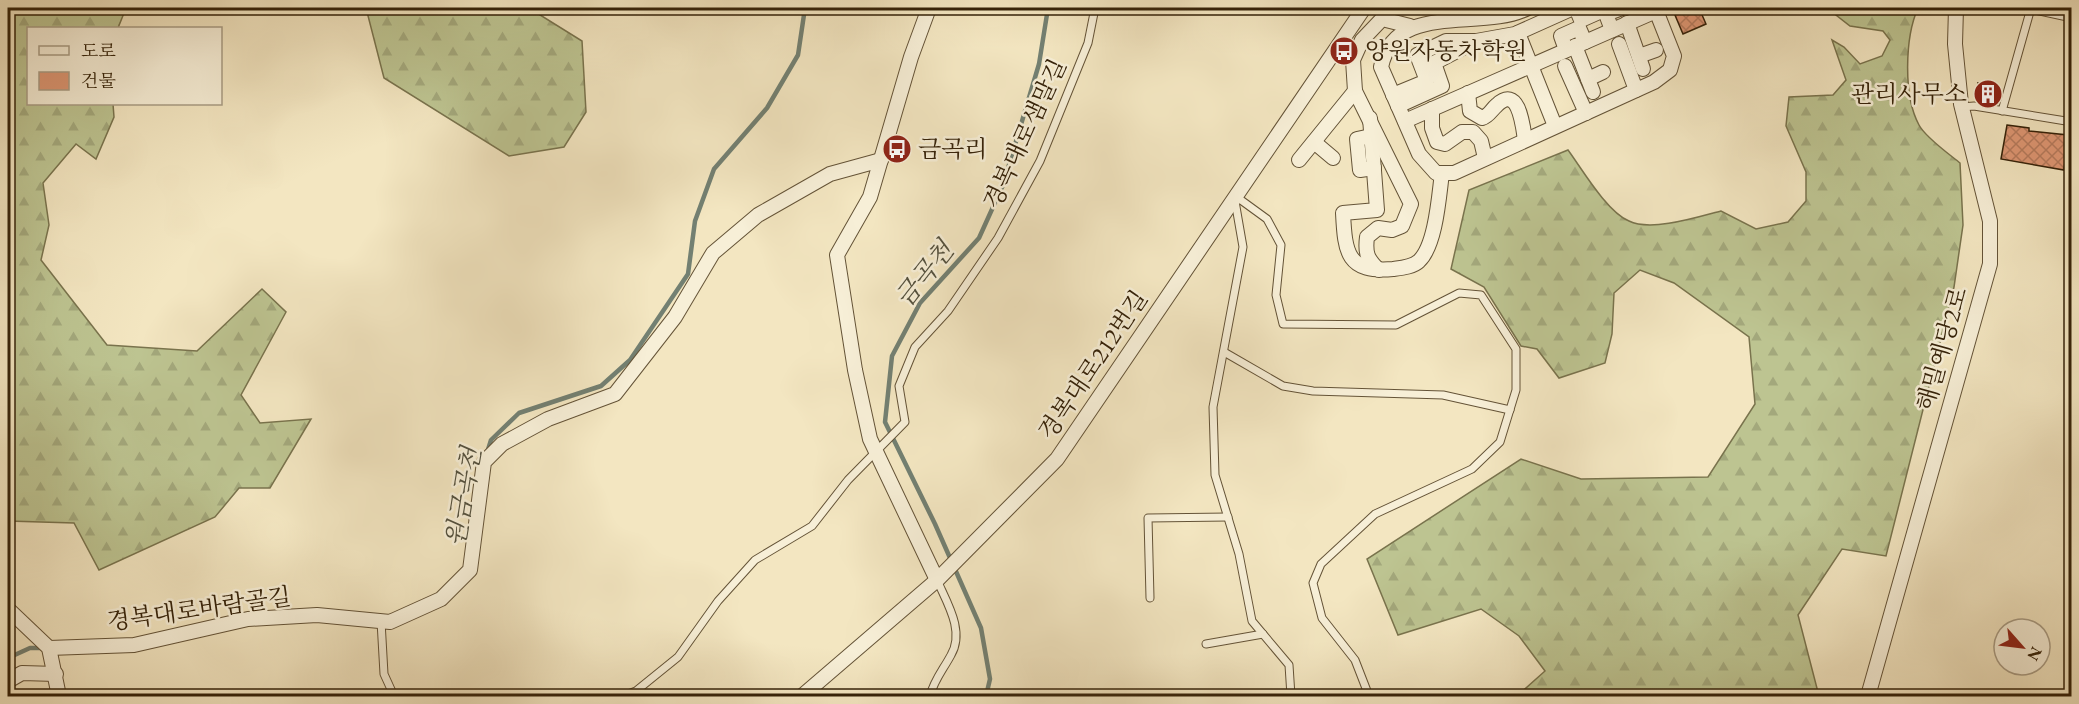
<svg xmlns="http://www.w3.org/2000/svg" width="2079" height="704" font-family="'EB Garamond','Noto Serif KR',serif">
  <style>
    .forest { fill: url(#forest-firs); stroke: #79734d; stroke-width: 1.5 }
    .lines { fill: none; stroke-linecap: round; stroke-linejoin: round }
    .stream { stroke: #738072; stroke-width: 4.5 }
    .building { fill: url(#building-cross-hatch); stroke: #352209; stroke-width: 1.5 }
    .lane-casing { stroke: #645337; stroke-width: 9 }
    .street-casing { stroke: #645337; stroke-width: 16 }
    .lane { stroke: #f7efd7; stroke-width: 7 }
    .street { stroke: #f7efd7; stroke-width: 14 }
    .labels { text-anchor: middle; stroke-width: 5; stroke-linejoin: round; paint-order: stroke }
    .poi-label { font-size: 24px; fill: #352209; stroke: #f7efd7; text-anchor: start }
    .street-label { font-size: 24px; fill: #352209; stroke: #f7efd7 }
    .water-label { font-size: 26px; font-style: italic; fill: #54513e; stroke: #f7efd7 }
  </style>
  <defs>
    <pattern id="forest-firs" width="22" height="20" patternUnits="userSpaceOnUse" patternTransform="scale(1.5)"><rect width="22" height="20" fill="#bdc491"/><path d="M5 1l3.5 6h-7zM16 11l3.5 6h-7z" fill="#a3a87c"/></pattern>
    <pattern id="building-cross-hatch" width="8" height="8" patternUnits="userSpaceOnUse" patternTransform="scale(1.5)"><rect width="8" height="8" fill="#de9774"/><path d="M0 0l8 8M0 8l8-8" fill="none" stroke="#b57b5d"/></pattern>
  </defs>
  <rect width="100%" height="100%" fill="#f3e6c1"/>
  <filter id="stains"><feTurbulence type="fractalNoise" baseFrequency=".00333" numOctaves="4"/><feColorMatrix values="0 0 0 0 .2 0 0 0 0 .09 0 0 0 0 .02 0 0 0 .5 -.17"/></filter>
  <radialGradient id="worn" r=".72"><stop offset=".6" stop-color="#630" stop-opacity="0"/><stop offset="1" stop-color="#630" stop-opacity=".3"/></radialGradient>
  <!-- forest -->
  <g class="forest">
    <path d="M8,8H126L118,28H28V104H113L114,117L96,159L76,144L43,183L49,225L41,260L107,345L197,351L262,289L286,312L241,395L260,423L311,419L270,488H239L215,517L99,570L74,523L8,521Z"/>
    <path d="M366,8H529L582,41L586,112L564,147L509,156L384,78Z"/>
    <path d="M1827,8H1918C1905,37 1903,96 1919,125C1925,137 1949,154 1960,163L1963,225L1954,287L1886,556L1842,549L1798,615L1819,696H1517L1545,671L1519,636L1481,609L1398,635L1367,559L1521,459L1581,479L1708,477L1755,404L1749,337L1674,283L1640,270L1614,293L1612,334L1605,363L1559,378L1537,349L1521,346L1484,287L1451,269L1469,190L1568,150C1582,169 1607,212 1629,221C1651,232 1698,217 1721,211L1756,229L1788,222L1806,201V172L1786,126L1789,97L1833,95L1846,80L1832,40L1844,47L1860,64L1882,56L1890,40L1883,31L1850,26Z"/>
  </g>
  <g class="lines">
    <!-- stream -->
    <g class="stream">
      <path d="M487,453L491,440L519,413L601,386L630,360L688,274L695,221L714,169L767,108L798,55L805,8"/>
      <path d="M8,658L30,648H45"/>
      <path d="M986,696L990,679L981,628L935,524L885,422L892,356L920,303L979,238L1003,185L1039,64L1048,8"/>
    </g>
  </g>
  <!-- building -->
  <g class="building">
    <path d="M1672,8H1699L1706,24L1683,34Z"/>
    <path d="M1978,83L1998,89L1992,103L1980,100Z"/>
    <path d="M2007,125L2029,128V131L2068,135L2064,170L2001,159Z"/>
  </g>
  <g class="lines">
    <!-- lane casing -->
    <g class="lane-casing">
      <g id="lane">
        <path d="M2030,9L2072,18"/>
        <path d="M1962,107L1974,106L2072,122"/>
        <path d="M2002,111L2031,8"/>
        <path d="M1234,195L1267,219L1281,245L1276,295L1283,324L1396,325L1459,293L1481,295L1516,349V390L1500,442L1472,469L1375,514L1321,564L1313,583L1322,618L1355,660L1369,696"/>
        <path d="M1235,201L1243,247L1213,407L1215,475L1239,554L1252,621L1289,665L1291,696"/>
        <path d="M1224,352L1283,386L1313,391L1443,395L1510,410"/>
        <path d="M1150,598L1148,518L1228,517"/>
        <path d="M381,621L384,674L394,696"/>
        <path d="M1206,644L1263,634"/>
        <path d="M623,696L636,691L678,657L718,601L755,560L812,526L848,480L905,422L899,386L915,347L948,311L998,238L1040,161L1088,43L1095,8"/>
        <path d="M930,696C934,680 943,670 951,655C965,631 947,603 937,580"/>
      </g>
    </g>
    <!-- street casing -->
    <g class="street-casing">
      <g id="street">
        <path d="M929,8L911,57L870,197L837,255L855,370L870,439L937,580"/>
        <path d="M1528,8C1480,32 1395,0 1381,67L1419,154L1436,173H1454L1654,82L1670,70L1674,56L1655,8"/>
        <path d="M1576,8L1581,20L1599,12L1597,8"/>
        <path d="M1627,23L1643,69"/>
        <path d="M1612,30L1606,14L1622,8"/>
        <path d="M1518,33L1555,126"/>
        <path d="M1619,44L1636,90"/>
        <path d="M1575,46L1593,92"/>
        <path d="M1566,50L1561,36L1579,28L1585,42"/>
        <path d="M1639,56L1656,50"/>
        <path d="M1565,66L1586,113"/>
        <path d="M1588,79L1603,72"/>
        <path d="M1468,93L1470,111L1482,118C1489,116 1491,110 1497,105C1519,84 1523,127 1525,140"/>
        <path d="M1393,95L1427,81L1417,55L1446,41H1474"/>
        <path d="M1398,106L1442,86L1434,63L1476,41L1515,34L1573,8"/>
        <path d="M1432,109V128L1437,142L1445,144L1462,132H1473L1481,141L1485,158"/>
        <path d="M1370,118L1377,210L1343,213C1345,253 1347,273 1393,269C1401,268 1413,267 1419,261C1436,245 1439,195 1442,173"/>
        <path d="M1405,121L1656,11"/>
        <path d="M1371,136L1357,139L1360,170L1374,168"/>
        <path d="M1314,142L1333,158"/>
        <path d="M1299,160L1355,91"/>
        <path d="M1379,270C1367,259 1365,253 1367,237L1378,228L1392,230L1402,226L1411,204L1355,91L1353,60L1362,40L1382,19L1410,26"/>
        <path d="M8,609L49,648L59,696"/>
        <path d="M49,648L134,645L248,619L317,615L390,622L441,599L470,570L484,462L502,444L548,419L615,394L675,317L713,253L758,215L830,174L881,160"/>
        <path d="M8,681L22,673L56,674"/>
        <path d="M802,696L937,580L1057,459L1364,8"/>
        <path d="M1868,696L1990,264V221L1961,104L1955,44L1956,8"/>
      </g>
    </g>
    <!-- lane -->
    <use href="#lane" class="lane"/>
    <!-- street -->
    <use href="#street" class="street"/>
  </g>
  <!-- icons -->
  <defs>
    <g id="bus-disc" transform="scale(1.5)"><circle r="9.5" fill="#8f2418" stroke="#f7efd7"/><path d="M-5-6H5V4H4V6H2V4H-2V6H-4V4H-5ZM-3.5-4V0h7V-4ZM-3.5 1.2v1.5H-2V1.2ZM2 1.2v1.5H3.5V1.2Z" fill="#fff"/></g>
    <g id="building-disc" transform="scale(1.5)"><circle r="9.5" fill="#8f2418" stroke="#f7efd7"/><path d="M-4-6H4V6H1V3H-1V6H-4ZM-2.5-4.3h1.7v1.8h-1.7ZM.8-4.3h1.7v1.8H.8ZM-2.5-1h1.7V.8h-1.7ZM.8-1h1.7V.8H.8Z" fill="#fff"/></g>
  </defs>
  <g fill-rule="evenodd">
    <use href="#bus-disc" x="1344" y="51"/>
    <use href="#building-disc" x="1988" y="94"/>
    <use href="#bus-disc" x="897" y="149"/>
  </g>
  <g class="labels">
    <!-- poi labels -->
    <g class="poi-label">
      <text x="1365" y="59">양원자동차학원</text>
      <text x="1967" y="102" text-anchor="end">관리사무소</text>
      <text x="918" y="157">금곡리</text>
    </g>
    <!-- street labels -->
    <g class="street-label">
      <text transform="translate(1025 134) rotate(-65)" y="8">경복대로샘말길</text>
      <text transform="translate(1942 349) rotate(-74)" y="8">해밀예당2로</text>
      <text transform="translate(1093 365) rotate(-56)" y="8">경복대로212번길</text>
      <text transform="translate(199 609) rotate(-8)" y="8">경복대로바람골길</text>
    </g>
    <!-- water labels -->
    <g class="water-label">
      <text transform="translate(924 274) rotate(-51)" y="9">금곡천</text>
      <text transform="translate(463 497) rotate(-80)" y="9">원금곡천</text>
    </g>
  </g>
  <!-- margin -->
  <rect width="2079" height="704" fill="none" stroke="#f3e6c1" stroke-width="30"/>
  <rect x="9" y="9" width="2061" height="686" fill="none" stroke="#352209" stroke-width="3"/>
  <rect x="15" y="15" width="2049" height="674" fill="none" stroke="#352209" stroke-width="1.5"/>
  <!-- legend -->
  <rect x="27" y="27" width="195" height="78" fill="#f7efd7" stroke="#a99d85" stroke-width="1.5"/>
  <rect x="39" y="46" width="30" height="9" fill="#f7efd7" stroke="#a99d85" stroke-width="1.5"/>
  <text x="81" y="57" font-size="18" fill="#352209">도로</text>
  <rect x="39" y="72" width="30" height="18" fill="#de9774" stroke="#a99d85" stroke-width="1.5"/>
  <text x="81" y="87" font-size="18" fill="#352209">건물</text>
  <!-- north arrow -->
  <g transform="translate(2022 647) rotate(118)"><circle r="28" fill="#f7efd7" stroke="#a99d85" stroke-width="1.5"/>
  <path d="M0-4.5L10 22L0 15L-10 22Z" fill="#8f2418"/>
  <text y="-9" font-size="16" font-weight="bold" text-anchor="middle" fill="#352209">N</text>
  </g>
  <rect width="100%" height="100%" filter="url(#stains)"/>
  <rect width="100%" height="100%" fill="url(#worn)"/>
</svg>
